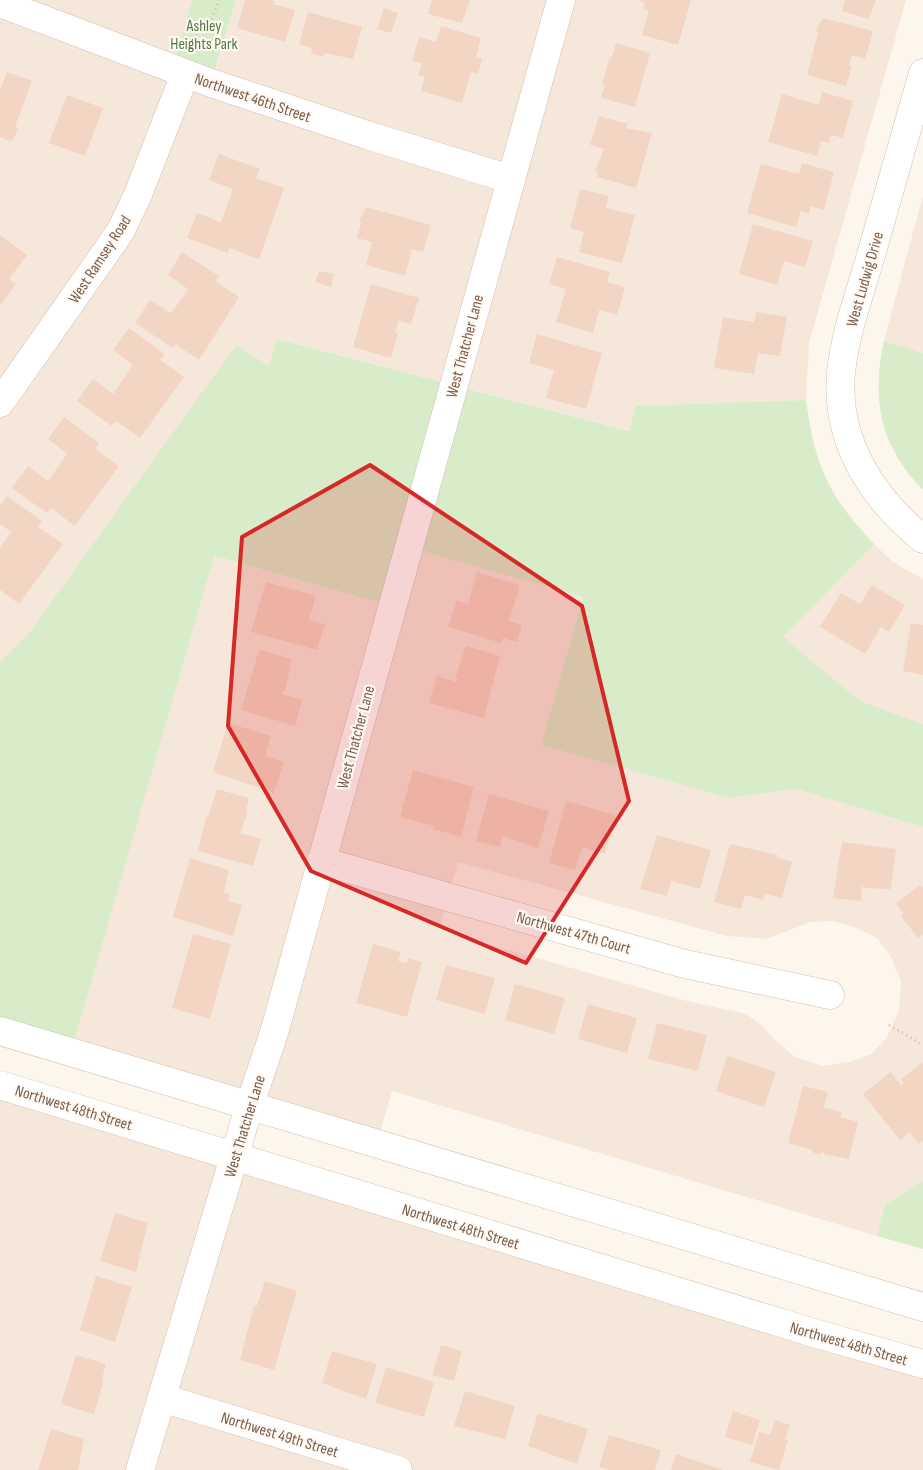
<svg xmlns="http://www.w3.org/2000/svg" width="923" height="1470" font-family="'Sofia Sans Condensed',sans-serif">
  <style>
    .residential { fill: #f5e8da; fill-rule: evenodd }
    .green { fill: #d8ecc9 }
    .building { fill: #f3d5c3 }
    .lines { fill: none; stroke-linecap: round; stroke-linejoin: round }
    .street-casing { stroke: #d1beb0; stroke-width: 29 }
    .secondary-casing { stroke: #d6c0b0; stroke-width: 29 }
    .path { stroke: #d9b8a5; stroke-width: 3; stroke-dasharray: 1 4; stroke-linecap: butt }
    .street { stroke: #fff; stroke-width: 28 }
    .secondary { stroke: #fff; stroke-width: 28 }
    .marked { fill: #d62828; fill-opacity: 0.2; stroke: #d62828; stroke-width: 4; stroke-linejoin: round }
    .labels { text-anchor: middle; stroke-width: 4.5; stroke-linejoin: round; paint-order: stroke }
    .park-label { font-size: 16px; fill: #537a41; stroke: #fffaf3 }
    .street-label { font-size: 16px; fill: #7a5c4d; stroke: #fffaf3 }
  </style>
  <rect width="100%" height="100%" fill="#fdf6ec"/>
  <!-- residential -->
  <g class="residential">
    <path d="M0,0H192L172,68L212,83L236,0H906L809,343L806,400L637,406L630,431L277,339L269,366L30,632L0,662Z"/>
    <path d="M923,195V353L884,341Z"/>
    <path d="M874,544L893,562L923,579V724L860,701L782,637Z"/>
    <path d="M408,546L583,597L541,745L729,798L796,789L923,827V1181L885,1205L877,1236L392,1091L377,1142L71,1053L213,556L391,606ZM458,862L727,936L766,939L811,922L832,921L855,927L878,939L891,957L901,981L899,1011L887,1037L871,1054L849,1062L822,1066L795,1057L776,1041L761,1025L746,1014L687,1001L439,930Z"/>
    <path d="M0,1085L923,1364V1470H0Z"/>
  </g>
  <!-- green -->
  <g class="green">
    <path d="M192,0H236L211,83L172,69Z"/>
    <path d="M277,339L629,431L636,406L806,400C815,466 828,495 874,544L783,637L860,701L923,724V827L796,789L729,798L541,745L583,597L408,547L391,606L214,556L71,1053L0,1031V662L30,632L236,345L269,366Z"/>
    <path d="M884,341L923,353V490C880,446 871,400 884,341Z"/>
    <path d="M923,1181V1249L877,1236L885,1205Z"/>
  </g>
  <!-- building -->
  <g class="building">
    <path d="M245,0H271L274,1L273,4L295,10L285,42L237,28Z"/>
    <path d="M432,0H470L462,23L428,14Z"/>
    <path d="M638,0H691L678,45L642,35L649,10L644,9L645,3Z"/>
    <path d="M845,0H876L869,19L842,11Z"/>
    <path d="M384,8L398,13L391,33L377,29Z"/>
    <path d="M308,12L362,27L353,59L325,53L324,57L311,53L312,48L299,44Z"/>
    <path d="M823,18L873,31L865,59L852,55L849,66H852L846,86L807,75L818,33L816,30Z"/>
    <path d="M441,26L481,38L476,57L482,59L478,74L471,72L462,103L421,91L425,77L418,75L422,63L412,61L419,37L436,42Z"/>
    <path d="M616,43L650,53L635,107L601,98L605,85L602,84L610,57H612Z"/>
    <path d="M7,72L32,81L15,127L18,128L13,140L10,139V141L0,137V90Z"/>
    <path d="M822,92L853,101L843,138L831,135L829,143L821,141L817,156L768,142L782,94L819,105Z"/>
    <path d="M67,95L103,108L85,156L49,143Z"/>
    <path d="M599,116L628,124L626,128L652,133L636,188L597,177L598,173L595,172L604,149L590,145Z"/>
    <path d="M219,154L260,169L256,178L284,188L259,259L229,248L228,253L187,238L197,213L221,222L233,189L209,180Z"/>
    <path d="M802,163L834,172L824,210L811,206L809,214L801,211L796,227L747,213L761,164L799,174Z"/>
    <path d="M580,189L609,196L606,208L635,215L622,263L579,252L584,232L570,228Z"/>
    <path d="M366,207L431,225L423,252L412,249L405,276L366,265L372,242L357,238L361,223L359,222Z"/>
    <path d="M753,224L813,241L805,267L784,261L777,285L739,274Z"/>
    <path d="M0,235L27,255L9,279L16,284L0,306Z"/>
    <path d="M182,252L219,276L215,281L239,297L199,360L175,344L173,348L135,323L150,300L171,313L180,301L188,289L168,275Z"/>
    <path d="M557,257L610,272L607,282L625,287L617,315L599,310L593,333L556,322L566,289L549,284Z"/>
    <path d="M319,271L334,274L331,287L315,282Z"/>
    <path d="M371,284L419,298L411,324L399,321L395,333H398L391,358L353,347Z"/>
    <path d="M756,312L787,317L780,356L758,353L754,374L714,368L723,317L754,322Z"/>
    <path d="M129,328L165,354L160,360L184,377L140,438L116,421L112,426L77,401L93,379L113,394L133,365L113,350Z"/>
    <path d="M537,334L602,353L586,409L546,398L554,370L529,363Z"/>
    <path d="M64,417L99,443L95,449L119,466L75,526L51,508L47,513L12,488L28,466L48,481L67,454L48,439Z"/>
    <path d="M7,496L42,521L38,527L63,544L19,604L0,590V548L11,532L0,524V506Z"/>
    <path d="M477,572L520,585L509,621L522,625L517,642L503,638L501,643L448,627L457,600L468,604Z"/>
    <path d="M266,582L316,596L309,620L325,624L317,650L251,632Z"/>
    <path d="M872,585L905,605L889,632L881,627L865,654L820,627L841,593L860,604Z"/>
    <path d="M911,623L923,625V675L903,671Z"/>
    <path d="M466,646L500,656L484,718L429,703L437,676L457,682L458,678H455Z"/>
    <path d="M259,650L292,659L285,691H283L282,694L302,700L295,726L241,710Z"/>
    <path d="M228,723L271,736L265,756L284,762L274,793L213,772Z"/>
    <path d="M413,770L474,787L461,837L433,829L434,826L400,817Z"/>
    <path d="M217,789L249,798L246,811L248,812L240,833L261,839L253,866L198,851L206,816L208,817Z"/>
    <path d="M489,794L549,811L538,848L503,836L500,847L476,841Z"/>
    <path d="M566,801L616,815L605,854L582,847L575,870L549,863Z"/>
    <path d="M657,835L711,850L700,889L671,881L667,896L640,889Z"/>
    <path d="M842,842L896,849L891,889L864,888L862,885L861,901L833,898Z"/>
    <path d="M730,844L778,855L777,857L792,862L782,898L765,894L763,900L745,895L741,909L714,902Z"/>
    <path d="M190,858L229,870L224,893L230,895L228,901L242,905L233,936L173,917Z"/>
    <path d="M920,885L923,888V934L918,938L901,916L903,914L896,903Z"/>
    <path d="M193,934L231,944L210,1019L172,1008Z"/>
    <path d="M373,944L401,952L398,961L407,963L408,958L422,962L407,1017L356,1003Z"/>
    <path d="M446,965L495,978L485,1014L436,1000Z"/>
    <path d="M515,984L565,998L554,1034L505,1020Z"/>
    <path d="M588,1004L637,1018L627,1053L578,1039Z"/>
    <path d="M657,1023L707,1035L698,1071L648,1059Z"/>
    <path d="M727,1056L776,1072L764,1107L716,1091Z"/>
    <path d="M923,1062V1141L919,1144L910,1132L900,1140L863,1094L891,1072L901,1086L904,1083L901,1079Z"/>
    <path d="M803,1086L828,1092L824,1108L842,1112L840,1117L858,1122L849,1159L823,1154L824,1153L821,1152V1155L812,1152L813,1150L788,1143Z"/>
    <path d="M115,1213L148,1223L136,1272L100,1261Z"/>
    <path d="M96,1276L132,1287L115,1342L80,1330Z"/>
    <path d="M265,1281L297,1291L274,1370L240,1360L254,1305L257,1306Z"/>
    <path d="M441,1345L462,1351L454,1381L432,1375Z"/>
    <path d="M332,1351L377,1364L366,1399L322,1383Z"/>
    <path d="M76,1355L106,1364L102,1379H104L94,1414L61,1404Z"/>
    <path d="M386,1367L434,1382L424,1417L375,1403Z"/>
    <path d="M465,1391L515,1406L505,1439L454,1426Z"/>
    <path d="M733,1411L760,1420L752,1445L725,1437Z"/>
    <path d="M538,1413L588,1429L577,1464L528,1446Z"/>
    <path d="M775,1420L790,1425L785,1439L788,1440L779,1470L750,1462L759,1432L770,1435Z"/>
    <path d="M51,1429L84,1439L78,1470H38Z"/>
    <path d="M609,1435L661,1450L655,1470H609L599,1467Z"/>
    <path d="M676,1454L724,1470H671Z"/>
  </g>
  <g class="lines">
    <!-- street casing -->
    <g class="street-casing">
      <g id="street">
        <path d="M0,3L211,83L370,136L510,179"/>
        <path d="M923,73C906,131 890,190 873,248C862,288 845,331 841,373C835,441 872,498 923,539"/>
        <path d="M0,403L120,232L137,197L185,74"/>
        <path d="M321,861L685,964L830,995"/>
        <path d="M162,1398L398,1470"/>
        <path d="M140,1470L250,1104L274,1033L561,0"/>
      </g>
    </g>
    <!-- secondary casing -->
    <g class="secondary-casing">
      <g id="secondary">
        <path d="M0,1031L923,1307"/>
        <path d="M0,1085L814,1333L923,1364"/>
      </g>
    </g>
    <!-- path -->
    <g class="path">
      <path d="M201,47L219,0"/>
      <path d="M889,1025L923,1045"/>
    </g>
    <!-- street -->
    <use href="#street" class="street"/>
    <!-- secondary -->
    <use href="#secondary" class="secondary"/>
  </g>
  <!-- marked area -->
  <path class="marked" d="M370,465L582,606L629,801L526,963L311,871L228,726L242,537Z"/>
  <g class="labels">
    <!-- park labels -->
    <g class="park-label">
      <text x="204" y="31">Ashley<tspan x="204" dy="18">Heights Park</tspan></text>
    </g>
    <!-- street labels -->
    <g class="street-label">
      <text transform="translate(253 97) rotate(19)" y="6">Northwest 46th Street</text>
      <text transform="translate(99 259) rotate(-57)" y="6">West Ramsey Road</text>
      <text transform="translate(864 279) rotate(-74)" y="6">West Ludwig Drive</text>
      <text transform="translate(464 346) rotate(-75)" y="6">West Thatcher Lane</text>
      <text transform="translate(355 737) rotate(-75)" y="6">West Thatcher Lane</text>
      <text transform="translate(574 932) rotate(16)" y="6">Northwest 47th Court</text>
      <text transform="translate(74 1107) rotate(17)" y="6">Northwest 48th Street</text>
      <text transform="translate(244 1126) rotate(-73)" y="6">West Thatcher Lane</text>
      <text transform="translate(461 1226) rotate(17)" y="6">Northwest 48th Street</text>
      <text transform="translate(849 1343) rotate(16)" y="6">Northwest 48th Street</text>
      <text transform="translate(280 1434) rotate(17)" y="6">Northwest 49th Street</text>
    </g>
  </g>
</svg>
